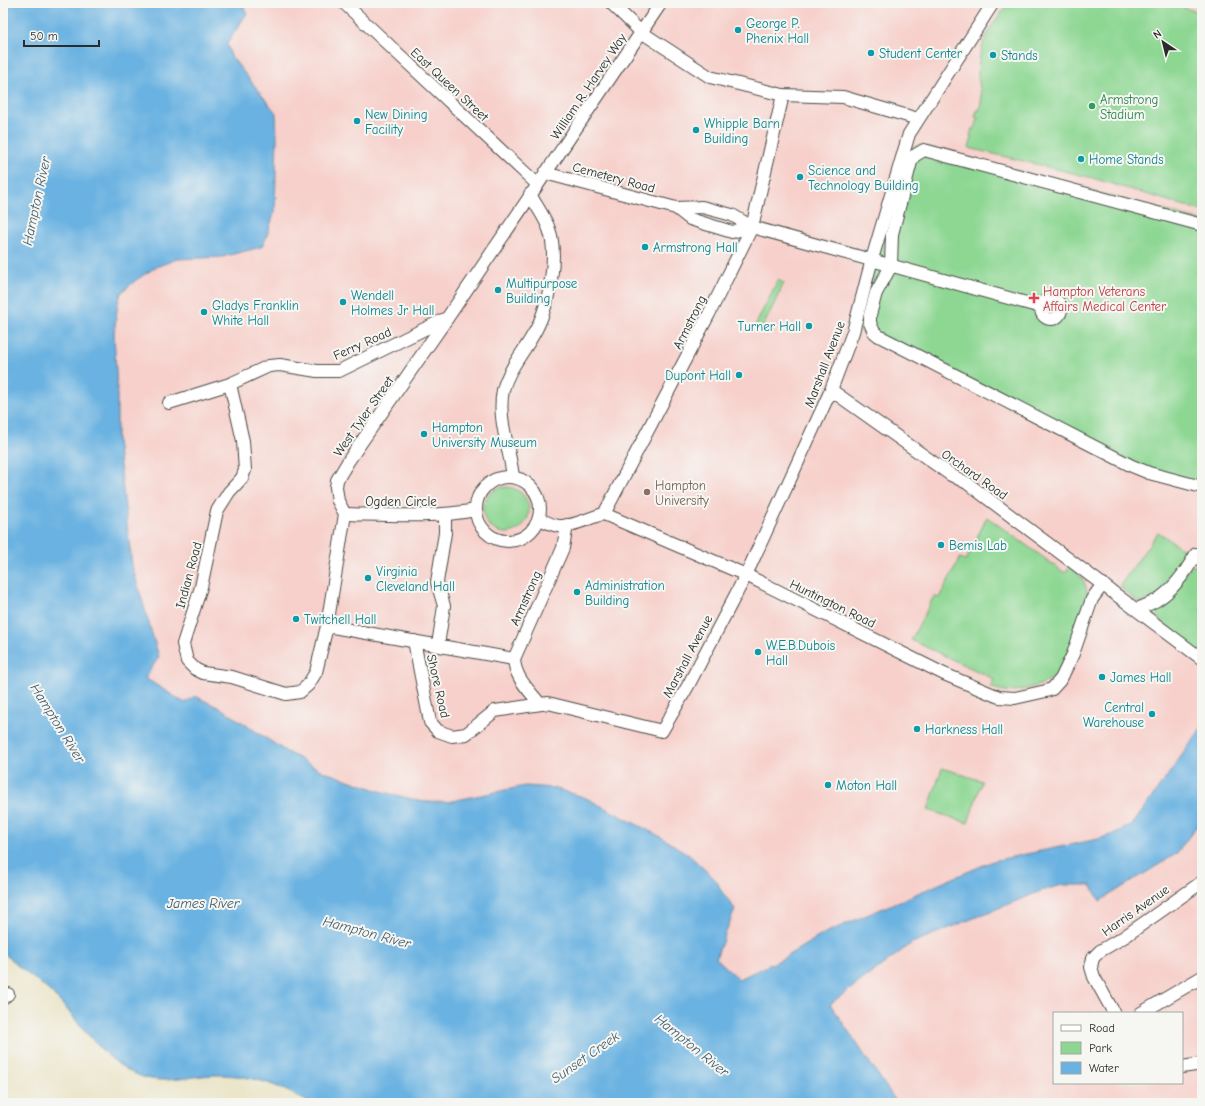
<svg xmlns="http://www.w3.org/2000/svg" width="1205" height="1106" font-family="'Comic Neue',sans-serif">
  <style>
    .built { fill: #f7d0cb; fill-rule: evenodd }
    .green { fill: #8dd793; stroke: #5c815f }
    .water { fill: #6ab2e1; stroke: #4a6e86 }
    .lines { fill: none; stroke-linecap: round; stroke-linejoin: round }
    .minor-casing { stroke: #484743; stroke-width: 14 }
    .minor { stroke: #fff; stroke-width: 12 }
    .culture-dot { fill: #0f9aa8; stroke: #f6f6f2; stroke-width: 1.5 }
    .leisure-dot { fill: #2e9e5b; stroke: #f6f6f2; stroke-width: 1.5 }
    .health-dot { fill: #e0444e; stroke: #f6f6f2; stroke-width: 1.5 }
    .education-dot { fill: #8d6e63; stroke: #f6f6f2; stroke-width: 1.5 }
    .labels { text-anchor: middle; stroke-width: 4; stroke-linejoin: round; paint-order: stroke }
    .culture-label { font-size: 13px; fill: #0d838f; stroke: #f6f6f2; text-anchor: start }
    .street-label { font-size: 13px; fill: #2b2b2b; stroke: #f6f6f2 }
    .leisure-label { font-size: 13px; fill: #27864d; stroke: #f6f6f2; text-anchor: start }
    .health-label { font-size: 13px; fill: #be3a42; stroke: #f6f6f2; text-anchor: start }
    .education-label { font-size: 13px; fill: #785e54; stroke: #f6f6f2; text-anchor: start }
    .water-label { font-size: 14px; font-style: italic; fill: #415a6b; stroke: #f6f6f2 }
  </style>
  <rect width="100%" height="100%" fill="#f6f6f2"/>
  <filter id="ink" filterUnits="userSpaceOnUse"><feTurbulence type="fractalNoise" baseFrequency=".025" numOctaves="2"/><feDisplacementMap in="SourceGraphic" scale="8" xChannelSelector="R" yChannelSelector="G"/><feConvolveMatrix kernelMatrix="1 2 1 2 8 2 1 2 1" color-interpolation-filters="sRGB"/></filter>
  <filter id="wash" filterUnits="userSpaceOnUse"><feTurbulence type="fractalNoise" baseFrequency=".012" numOctaves="4" result="noise"/><feDisplacementMap in="SourceGraphic" scale="16" xChannelSelector="R" yChannelSelector="G"/><feGaussianBlur stdDeviation="0.9" result="paint"/><feColorMatrix in="noise" values="0 0 0 0 0 0 0 0 0 0 0 0 0 0 0 0 0 1.4 0 .05"/><feComposite in="paint" operator="in"/></filter>
  <g filter="url(#wash)">
    <rect width="100%" height="100%" fill="#ebe5c9"/>
    <!-- built -->
    <g class="built">
      <path d="M241,3H1202V727L1133,824L1111,835L1098,839L993,861L825,933L780,960L739,979L716,958L735,909L717,881L688,854L659,836L584,797L553,788L525,786L447,802H424L383,792L322,771L255,732L185,703L145,677L153,635L132,566L117,441V389L114,334L118,304L121,293L136,280L156,267L177,259L222,257L261,247L275,171L277,138L276,113L231,56L227,44L247,13Z"/>
      <path d="M1202,819V1103H897L830,1004L912,943L1041,891L1062,885H1091L1100,901L1176,854ZM1054,1013H1182V1083H1054Z"/>
    </g>
    <!-- green -->
    <g class="green">
      <path d="M1010,3H1166L1202,13V211L1089,177L969,148L972,137L970,136L972,129H975L978,118L975,117L977,110L979,111C984,98 979,88 978,75C978,47 990,23 1010,3Z"/>
      <path d="M921,145L1202,221V492L1041,423L857,328L908,148Z"/>
      <path d="M778,280L784,283L762,329L755,326Z"/>
      <circle cx="506" cy="510" r="23"/>
      <path d="M987,517L1065,573L1071,566C1080,575 1088,583 1087,597C1079,620 1069,670 1047,682C1042,685 1035,686 1029,688C1013,692 1006,693 990,687L994,679L911,640L934,596L939,598L960,558L966,560Z"/>
      <path d="M1158,532L1192,555L1159,596L1139,603L1122,589L1121,584Z"/>
      <path d="M1202,564V654L1146,609L1193,566Z"/>
      <path d="M942,768L982,781L968,823L928,810Z"/>
    </g>
    <!-- water -->
    <path class="water" d="M3,3H241L247,13L227,44L231,56L276,113L277,138L275,211L265,241L261,247L222,257L177,259L156,267L136,280L121,293L118,303L114,334L117,389V440L132,566L159,657L145,678L185,703L195,696L222,709L287,752L322,771L383,792L424,802H447L525,786L553,788L584,797L659,836L688,854L717,881L720,889L735,909L716,958L739,979L780,960L825,933L993,861L1098,839L1111,835L1133,824L1202,727V819L1176,854L1100,901L1091,885H1062L1041,891L912,943L830,1004L897,1103H310C280,1086 257,1076 221,1075C195,1074 166,1086 140,1076C99,1060 78,1016 47,989C32,976 17,967 3,952Z"/>
  </g>
  <g filter="url(#ink)">
    <g class="lines">
      <!-- minor casing -->
      <g class="minor-casing">
        <g id="minor">
          <path d="M344,3L537,184"/>
          <path d="M611,3L641,32L710,77L783,95L843,97L918,119"/>
          <path d="M545,173L676,208L702,207L732,215L752,227L1041,307"/>
          <path d="M676,208L690,219L732,232L752,227"/>
          <path d="M1202,225L924,150L914,156L911,162L892,234L891,266L876,293L870,315V323L874,332L879,336L1132,466L1149,473L1202,487"/>
          <circle cx="1051" cy="309" r="10"/>
          <path d="M230,384L243,441L245,470L242,478L229,492L217,511L201,587L183,644L187,661L195,669L203,673L232,677L286,694L300,692L308,685L316,672L327,626L345,514L338,501L336,487L337,480L349,460L448,317L661,3"/>
          <path d="M831,390L951,475L967,483L1202,659"/>
          <path d="M169,403L230,384L269,366L280,365L317,371H339L447,318"/>
          <path d="M513,477C510,449 497,419 503,390C508,370 523,353 533,335C548,311 559,256 549,229C545,217 536,206 530,194"/>
          <circle cx="508" cy="509" r="32"/>
          <path d="M345,514C389,515 432,518 476,510"/>
          <path d="M604,514L746,575L944,674L999,697L1015,698L1046,691L1052,689L1061,679L1073,654L1092,599L1103,584"/>
          <path d="M539,519C545,521 553,526 560,526C573,527 590,517 604,514L709,314L752,227L783,95"/>
          <path d="M1137,609C1143,606 1151,604 1157,600C1173,590 1187,570 1196,554"/>
          <path d="M327,626L514,659"/>
          <path d="M414,641L430,722L438,731L452,736L466,734L495,711L548,703L662,731L689,684L746,575L831,390L853,332L872,259L909,134L993,3"/>
          <path d="M438,645L444,606L437,582L445,533V515"/>
          <path d="M540,704C529,690 515,678 514,659L563,548L567,525"/>
          <path d="M3,998L8,994"/>
          <path d="M1114,1013L1094,977L1091,967L1093,958L1100,951L1124,937L1202,882"/>
          <path d="M1141,1013L1202,977"/>
          <path d="M1182,1067L1202,1064"/>
        </g>
      </g>
      <!-- minor -->
      <use href="#minor" class="minor"/>
    </g>
  </g>
  <!-- markers -->
  <g class="culture-dot">
    <circle cx="738" cy="30" r="4"/>
    <circle cx="871" cy="53" r="4"/>
    <circle cx="993" cy="55" r="4"/>
    <circle cx="357" cy="121" r="4"/>
    <circle cx="696" cy="130" r="4"/>
    <circle cx="1081" cy="159" r="4"/>
    <circle cx="800" cy="177" r="4"/>
    <circle cx="645" cy="247" r="4"/>
    <circle cx="498" cy="290" r="4"/>
    <circle cx="343" cy="302" r="4"/>
    <circle cx="204" cy="312" r="4"/>
    <circle cx="809" cy="326" r="4"/>
    <circle cx="739" cy="375" r="4"/>
    <circle cx="424" cy="434" r="4"/>
    <circle cx="941" cy="545" r="4"/>
    <circle cx="368" cy="578" r="4"/>
    <circle cx="577" cy="592" r="4"/>
    <circle cx="296" cy="619" r="4"/>
    <circle cx="758" cy="652" r="4"/>
    <circle cx="1102" cy="677" r="4"/>
    <circle cx="1152" cy="714" r="4"/>
    <circle cx="917" cy="729" r="4"/>
    <circle cx="828" cy="785" r="4"/>
  </g>
  <circle class="leisure-dot" cx="1092" cy="106" r="4"/>
  <path class="health-dot" d="M1032 292h4v4h4v4h-4v4h-4v-4h-4v-4h4z"/>
  <circle class="education-dot" cx="647" cy="492" r="4"/>
  <g class="labels">
    <!-- culture labels -->
    <g class="culture-label">
      <text x="746" y="28">George P.<tspan x="746" dy="15">Phenix Hall</tspan></text>
      <text x="879" y="58">Student Center</text>
      <text x="1001" y="60">Stands</text>
      <text x="365" y="119">New Dining<tspan x="365" dy="15">Facility</tspan></text>
      <text x="704" y="128">Whipple Barn<tspan x="704" dy="15">Building</tspan></text>
      <text x="1089" y="164">Home Stands</text>
      <text x="808" y="175">Science and<tspan x="808" dy="15">Technology Building</tspan></text>
      <text x="653" y="252">Armstrong Hall</text>
      <text x="506" y="288">Multipurpose<tspan x="506" dy="15">Building</tspan></text>
      <text x="351" y="300">Wendell<tspan x="351" dy="15">Holmes Jr Hall</tspan></text>
      <text x="212" y="310">Gladys Franklin<tspan x="212" dy="15">White Hall</tspan></text>
      <text x="801" y="331" text-anchor="end">Turner Hall</text>
      <text x="731" y="380" text-anchor="end">Dupont Hall</text>
      <text x="432" y="432">Hampton<tspan x="432" dy="15">University Museum</tspan></text>
      <text x="949" y="550">Bemis Lab</text>
      <text x="376" y="576">Virginia<tspan x="376" dy="15">Cleveland Hall</tspan></text>
      <text x="585" y="590">Administration<tspan x="585" dy="15">Building</tspan></text>
      <text x="304" y="624">Twitchell Hall</text>
      <text x="766" y="650">W.E.B.Dubois<tspan x="766" dy="15">Hall</tspan></text>
      <text x="1110" y="682">James Hall</text>
      <text x="1144" y="712" text-anchor="end">Central<tspan x="1144" dy="15">Warehouse</tspan></text>
      <text x="925" y="734">Harkness Hall</text>
      <text x="836" y="790">Moton Hall</text>
    </g>
    <!-- street labels -->
    <g class="street-label">
      <text transform="translate(450 84) rotate(43)" y="5">East Queen Street</text>
      <text transform="translate(588 86) rotate(-56)" y="5">William R. Harvey Way</text>
      <text transform="translate(614 177) rotate(15)" y="5">Cemetery Road</text>
      <text transform="translate(689 322) rotate(-63)" y="5">Armstrong</text>
      <text transform="translate(362 343) rotate(-24)" y="5">Ferry Road</text>
      <text transform="translate(824 364) rotate(-69)" y="5">Marshall Avenue</text>
      <text transform="translate(363 416) rotate(-55)" y="5">West Tyler Street</text>
      <text transform="translate(975 474) rotate(35)" y="5">Orchard Road</text>
      <text x="401" y="506">Ogden Circle</text>
      <text transform="translate(188 575) rotate(-75)" y="5">Indian Road</text>
      <text transform="translate(525 598) rotate(-66)" y="5">Armstrong</text>
      <text transform="translate(833 603) rotate(26)" y="5">Huntington Road</text>
      <text transform="translate(687 656) rotate(-62)" y="5">Marshall Avenue</text>
      <text transform="translate(439 686) rotate(77)" y="5">Shore Road</text>
      <text transform="translate(1135 910) rotate(-35)" y="5">Harris Avenue</text>
    </g>
    <!-- leisure labels -->
    <g class="leisure-label">
      <text x="1100" y="104">Armstrong<tspan x="1100" dy="15">Stadium</tspan></text>
    </g>
    <!-- health labels -->
    <g class="health-label">
      <text x="1043" y="296">Hampton Veterans<tspan x="1043" dy="15">Affairs Medical Center</tspan></text>
    </g>
    <!-- education labels -->
    <g class="education-label">
      <text x="655" y="490">Hampton<tspan x="655" dy="15">University</tspan></text>
    </g>
    <!-- water labels -->
    <g class="water-label">
      <text transform="translate(36 201) rotate(-78)" y="5">Hampton River</text>
      <text transform="translate(58 723) rotate(58)" y="5">Hampton River</text>
      <text x="203" y="908">James River</text>
      <text transform="translate(367 932) rotate(15)" y="5">Hampton River</text>
      <text transform="translate(692 1045) rotate(39)" y="5">Hampton River</text>
      <text transform="translate(585 1057) rotate(-35)" y="5">Sunset Creek</text>
    </g>
  </g>
  <!-- margin -->
  <rect width="1205" height="1106" fill="none" stroke="#f6f6f2" stroke-width="16"/>
  <!-- legend -->
  <rect x="1053" y="1012" width="130" height="72" fill="#f6f6f2" stroke="#a5a5a2"/>
  <rect x="1061" y="1025" width="20" height="6" fill="#ffffff" stroke="#a5a5a2"/>
  <text x="1089" y="1032" font-size="12" fill="#2b2b2b">Road</text>
  <rect x="1061" y="1042" width="20" height="12" fill="#8dd793" stroke="#a5a5a2"/>
  <text x="1089" y="1052" font-size="12" fill="#2b2b2b">Park</text>
  <rect x="1061" y="1062" width="20" height="12" fill="#6ab2e1" stroke="#a5a5a2"/>
  <text x="1089" y="1072" font-size="12" fill="#2b2b2b">Water</text>
  <!-- north arrow -->
  <g transform="translate(1163 42) rotate(325)" stroke="#f6f6f2" stroke-width="3" paint-order="stroke">
  <path d="M0-3L7 15L0 10L-7 15Z" fill="#2b2b2b"/>
  <text y="-6" font-size="11" font-weight="bold" text-anchor="middle" fill="#2b2b2b">N</text>
  </g>
  <!-- scale -->
  <path d="M24 40v6h75v-6" fill="none" stroke="#2b2b2b" stroke-width="2"/>
  <text x="30" y="40" font-size="12" fill="#2b2b2b" stroke="#f6f6f2" stroke-width="3" paint-order="stroke">50 m</text>
</svg>
